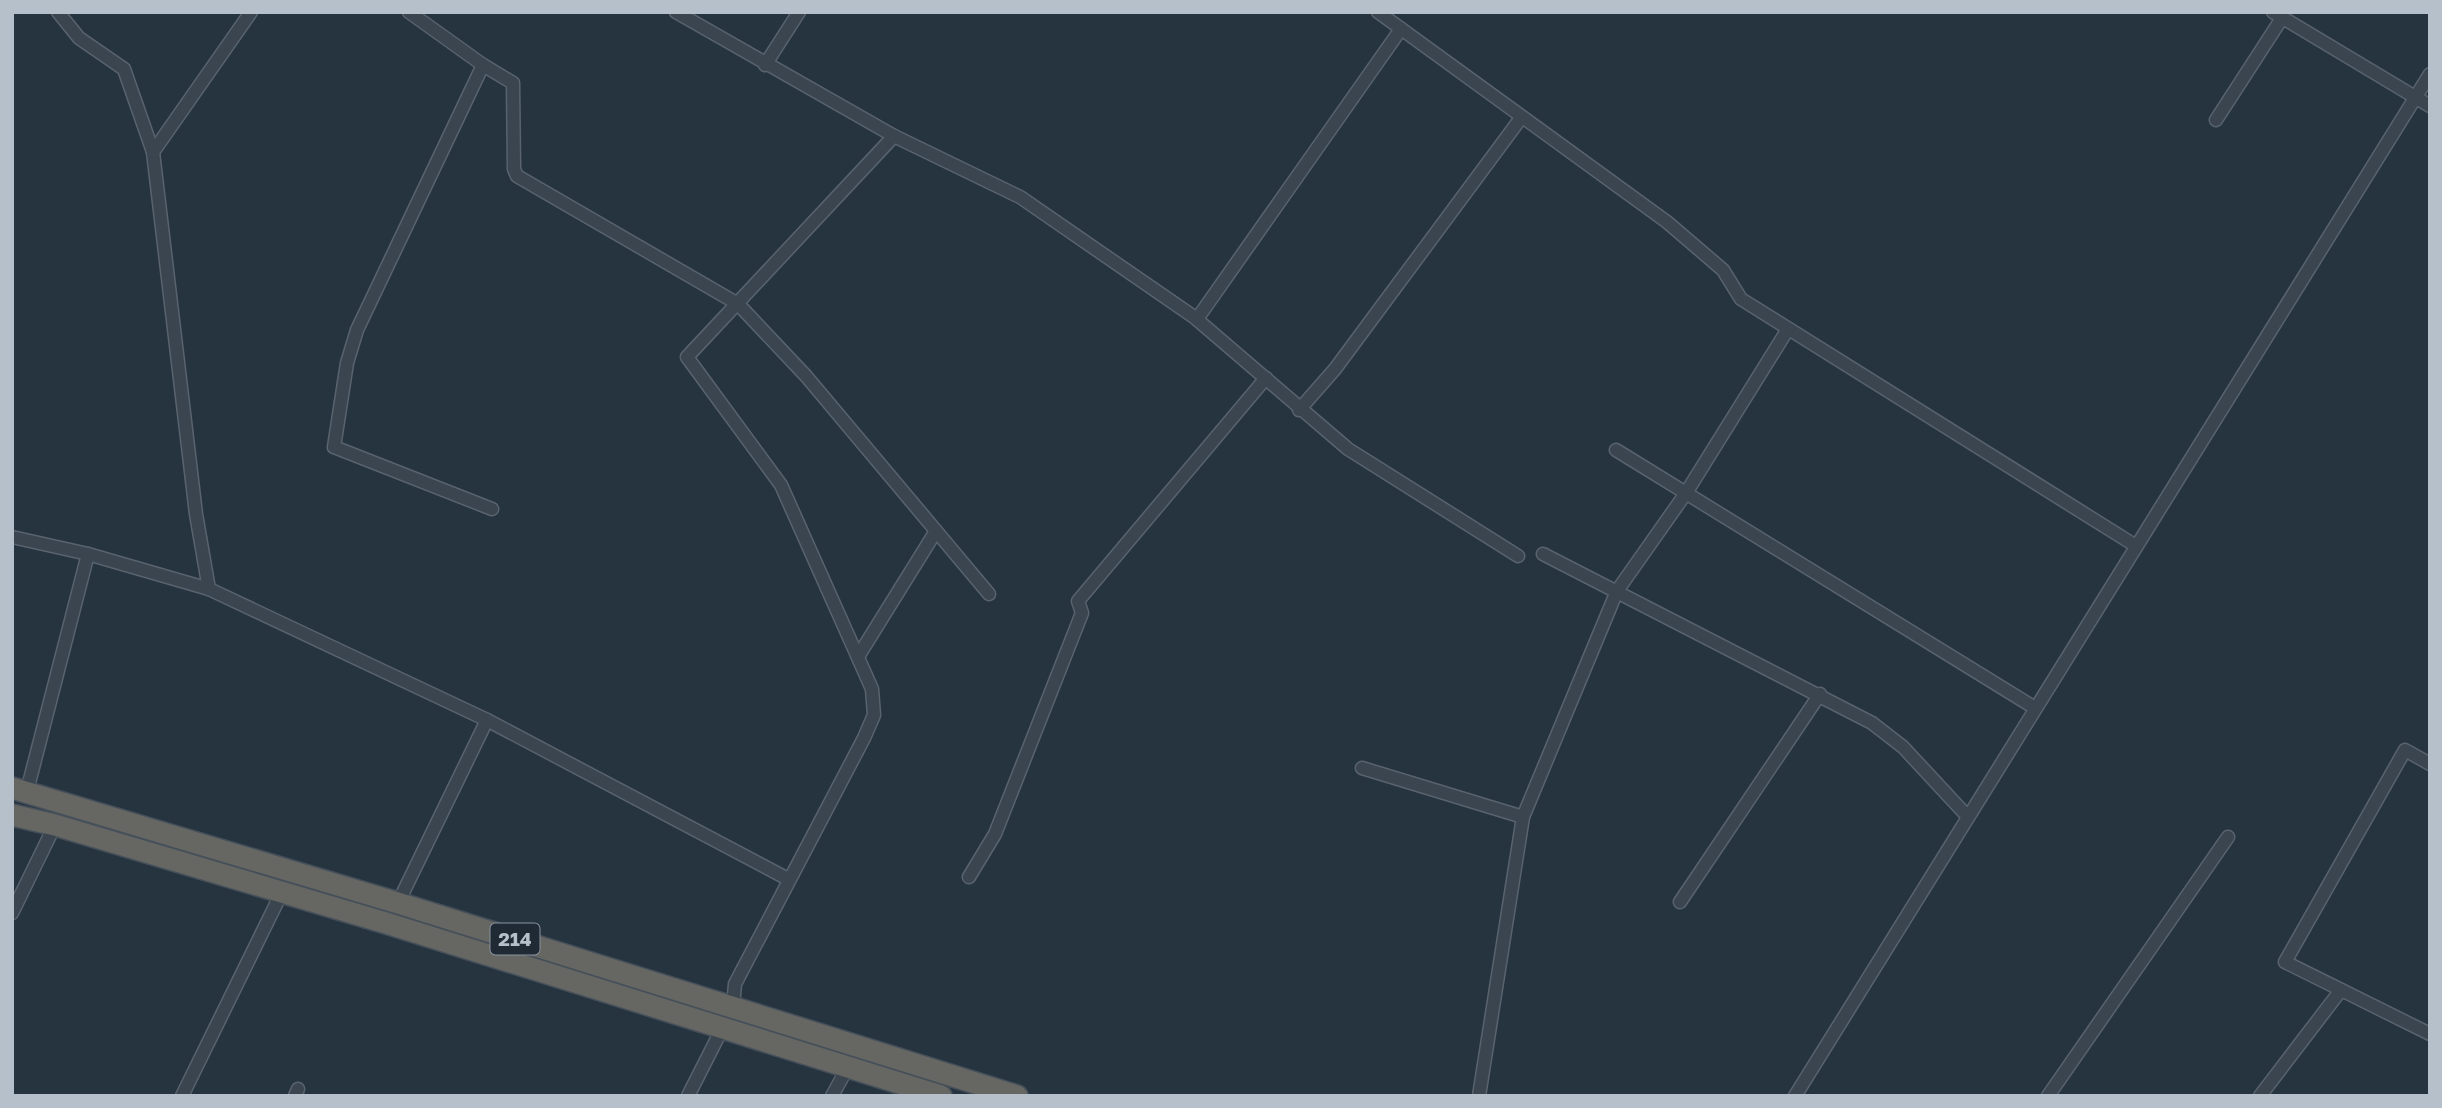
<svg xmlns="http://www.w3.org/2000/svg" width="2442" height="1108" font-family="'Golos Text',sans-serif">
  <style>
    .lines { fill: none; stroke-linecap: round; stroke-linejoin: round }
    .minor-casing { stroke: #58636d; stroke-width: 15 }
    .trunk-casing { stroke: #45505a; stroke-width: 24 }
    .minor { stroke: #3a4550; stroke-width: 12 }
    .trunk { stroke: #666663; stroke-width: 21 }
    .labels { text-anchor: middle; stroke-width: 6; stroke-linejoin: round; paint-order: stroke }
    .shield { fill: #1f2a35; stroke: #89939d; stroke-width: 2 }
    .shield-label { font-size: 19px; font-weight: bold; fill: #b6c0ca }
  </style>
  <rect width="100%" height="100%" fill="#263440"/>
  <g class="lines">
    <!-- minor casing -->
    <g class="minor-casing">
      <g id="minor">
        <path d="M58,12L79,38L124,69L153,152L196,514L209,589"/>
        <path d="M409,12L483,65L357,330L347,363L334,447L492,509"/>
        <path d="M676,12L894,136L1020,197L1194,317L1348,449L1518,556"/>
        <path d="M1378,12L1667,222L1723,270L1741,299L2136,546"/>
        <path d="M2273,12L2430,106"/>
        <path d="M483,65L513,83L514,169L517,176L738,304L806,376L989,594"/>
        <path d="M765,65L799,12"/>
        <path d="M2216,120L2282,18"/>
        <path d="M153,152L251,12"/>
        <path d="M1197,319L1401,29"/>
        <path d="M1299,410L1335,369L1521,118"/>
        <path d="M1616,450L2035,708"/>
        <path d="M12,537L88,554L209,589L487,720L788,879"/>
        <path d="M1543,554L1872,723L1903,747L1968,817"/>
        <path d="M859,655L936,531"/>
        <path d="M2430,764L2405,750L2285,962L2430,1034"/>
        <path d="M1362,768L1523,817"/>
        <path d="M27,791L88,554"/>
        <path d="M969,877L995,834L1082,613L1078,601L1266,378"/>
        <path d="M1680,902L1820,694"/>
        <path d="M398,903L487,720"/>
        <path d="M12,913L55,825"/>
        <path d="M733,1007L735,984L864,738L874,715L872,689L781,485L687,357L894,136"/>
        <path d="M182,1096L282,892"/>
        <path d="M295,1096L298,1089"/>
        <path d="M688,1096L723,1027"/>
        <path d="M832,1096L849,1065"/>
        <path d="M1479,1096L1523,817L1617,591L1686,493L1788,329"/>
        <path d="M1795,1096L2430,74"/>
        <path d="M2048,1096L2228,837"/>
        <path d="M2260,1096L2341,990"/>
      </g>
    </g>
    <!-- trunk casing -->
    <g class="trunk-casing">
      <g id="trunk">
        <path d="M12,788L398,903L1017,1096"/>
        <path d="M12,815L55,825L386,923L941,1096"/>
      </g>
    </g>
    <!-- minor -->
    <use href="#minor" class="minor"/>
    <!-- trunk -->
    <use href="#trunk" class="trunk"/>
  </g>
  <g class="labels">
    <!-- shield labels -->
    <rect class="shield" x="490.5" y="923.5" width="49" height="31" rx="5"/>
    <g class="shield-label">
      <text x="515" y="946">214</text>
    </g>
  </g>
  <!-- border -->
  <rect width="2442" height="1108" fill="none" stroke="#b6c0ca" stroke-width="28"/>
</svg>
